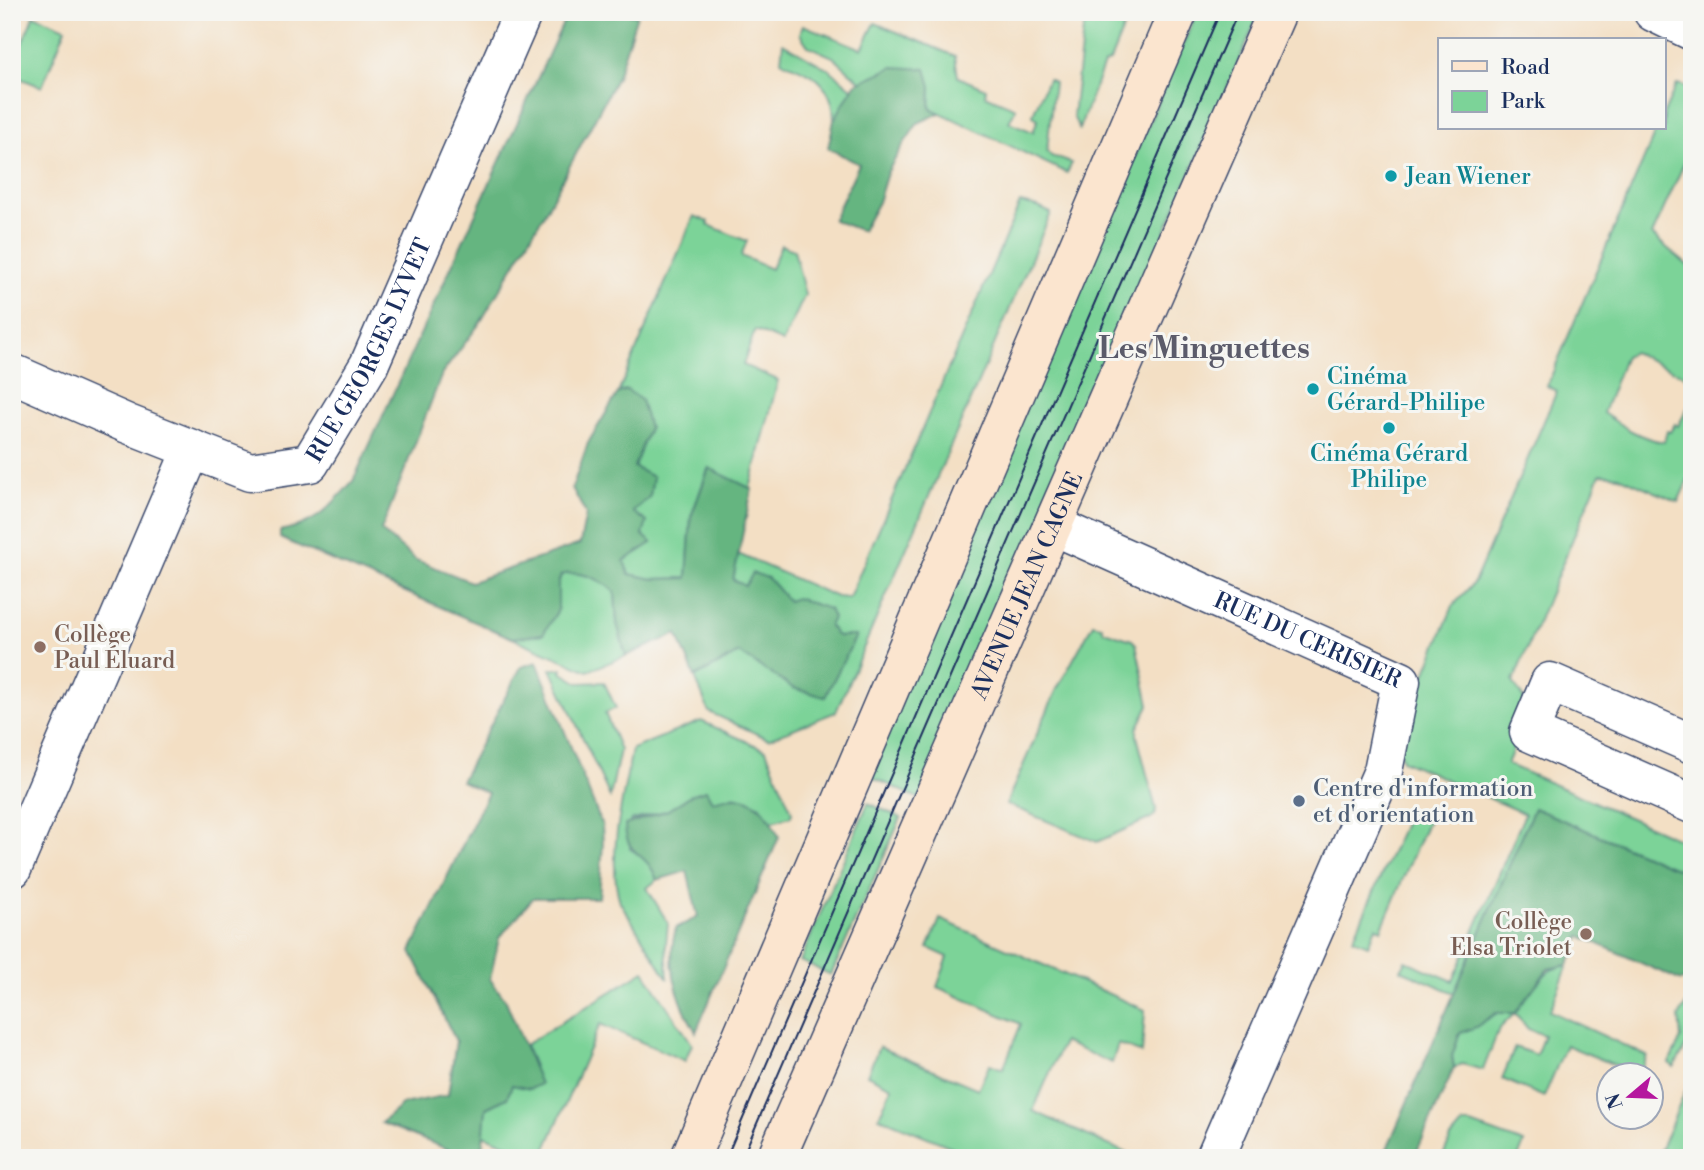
<svg xmlns="http://www.w3.org/2000/svg" width="1704" height="1170" font-family="'Libre Bodoni',serif">
  <style>
    .green { fill: #7cd398; stroke: #4c817b; stroke-width: 2 }
    .forest { fill: #65b580; stroke: #40726f; stroke-width: 2 }
    .lines { fill: none; stroke-linecap: round; stroke-linejoin: round }
    .street-casing { stroke: #3b496d; stroke-width: 41 }
    .secondary-casing { stroke: #3b496d; stroke-width: 41 }
    .street { stroke: #fff; stroke-width: 38 }
    .secondary { stroke: #fbe5cf; stroke-width: 38 }
    .tram { stroke: #1b2f5e; stroke-width: 2 }
    .culture-dot { fill: #0f9aa8; stroke: #f6f6f2; stroke-width: 2.5 }
    .education-dot { fill: #8d6e63; stroke: #f6f6f2; stroke-width: 2.5 }
    .service-dot { fill: #5c6f8a; stroke: #f6f6f2; stroke-width: 2.5 }
    .labels { text-anchor: middle; stroke-width: 6; stroke-linejoin: round; paint-order: stroke }
    .culture-label { font-size: 23px; fill: #0d838f; stroke: #f6f6f2; text-anchor: start }
    .street-label { font-size: 23px; fill: #1b2f5e; stroke: #f6f6f2 }
    .education-label { font-size: 23px; fill: #785e54; stroke: #f6f6f2; text-anchor: start }
    .service-label { font-size: 23px; fill: #4e5e75; stroke: #f6f6f2; text-anchor: start }
    .district-label { font-size: 30px; font-weight: bold; fill: #5b5b6a; stroke: #f6f6f2 }
  </style>
  <rect width="100%" height="100%" fill="#f6f6f2"/>
  <filter id="ink" filterUnits="userSpaceOnUse"><feTurbulence type="fractalNoise" baseFrequency=".0143" numOctaves="2"/><feDisplacementMap in="SourceGraphic" scale="14" xChannelSelector="R" yChannelSelector="G"/><feConvolveMatrix kernelMatrix="1 2 1 2 8 2 1 2 1" color-interpolation-filters="sRGB"/></filter>
  <filter id="wash" filterUnits="userSpaceOnUse"><feTurbulence type="fractalNoise" baseFrequency=".00686" numOctaves="4" result="noise"/><feDisplacementMap in="SourceGraphic" scale="28" xChannelSelector="R" yChannelSelector="G"/><feGaussianBlur stdDeviation="1.57" result="paint"/><feColorMatrix in="noise" values="0 0 0 0 0 0 0 0 0 0 0 0 0 0 0 0 0 1.4 0 .05"/><feComposite in="paint" operator="in"/></filter>
  <g filter="url(#wash)">
    <rect width="100%" height="100%" fill="#f3dfc4"/>
    <!-- green -->
    <g class="green">
      <path d="M1090,12H1130L1110,61L1104,64L1079,129L1073,116L1083,30Z"/>
      <path d="M1197,12H1260L920,799L867,775Z"/>
      <path d="M34,15L66,28L42,87L12,75V66Z"/>
      <path d="M875,23L955,56L958,77L986,89L985,95L1016,108L1009,122L1033,132L1038,119L1033,116V114L1048,79L1054,82L1047,151L1051,156L1072,163L1067,173L930,108L931,86L893,67L861,82L833,57L808,46L800,34L803,25L862,49Z"/>
      <path d="M783,43L830,70L853,89L834,120C834,97 824,79 802,70C795,66 788,65 781,60Z"/>
      <path d="M1692,79V146L1652,235L1692,269V379L1633,352L1625,356L1603,413C1622,426 1641,439 1664,442L1667,431L1670,432L1675,424L1678,426L1692,400V471L1678,502L1619,476L1600,474L1513,682L1530,709L1507,764L1692,845V875L1534,808L1454,993L1401,970L1406,961L1453,981L1525,814L1402,760L1397,742L1453,606L1475,581L1557,391L1547,386L1657,128H1664V113L1677,84L1688,87Z"/>
      <path d="M1020,203L1038,207L1051,213L836,712L768,739L709,712L695,677L739,653L825,697L833,678L837,637L829,626L788,602L768,578L745,586L733,580L738,554L837,597L849,598Z"/>
      <path d="M694,216L709,222L708,225L747,241L741,256L771,269L781,245L794,250L805,295L783,342L755,330L743,365L778,380L750,488L708,469L691,517L687,578L653,579L629,574L623,561L643,535L632,512L634,467L649,428L627,390L618,393Z"/>
      <path d="M573,572L601,580L615,592L617,623L626,656L588,671L512,638L543,633L558,610V584L561,575Z"/>
      <path d="M1093,624L1102,626L1104,631L1132,640L1136,644L1149,705L1137,729V736L1156,809L1155,815L1149,819L1097,842L1006,804L1057,689Z"/>
      <path d="M551,669H562L561,672L579,683L604,682L616,708L605,713L620,750L610,797Z"/>
      <path d="M701,721L766,750L792,812L791,816L772,821L759,805L735,796L712,801L693,794L668,810L630,821V849C644,857 652,865 657,880L647,888L668,923L666,944L668,979L620,902C606,857 624,795 632,749Z"/>
      <path d="M868,803L901,818L831,975L800,961Z"/>
      <path d="M1410,810L1429,818L1381,930L1376,927L1368,945L1353,939Z"/>
      <path d="M940,919L1145,1010L1142,1053L1118,1044L1112,1063L1063,1042L1033,1111L1137,1158H964L966,1153L879,1117L892,1087L867,1075L879,1047L978,1089L990,1064L1003,1069L1021,1024L937,987L948,957L928,948Z"/>
      <path d="M1568,965L1550,1011L1647,1056L1639,1075L1566,1045L1544,1097L1502,1079L1515,1047L1536,1055L1544,1035L1528,1029L1515,1013L1499,1029L1483,1070L1462,1064L1454,1068L1452,1056L1460,1033C1485,1024 1510,1004 1532,988C1550,973 1541,971 1568,965Z"/>
      <path d="M644,971L692,1044L685,1061L600,1024L542,1158L483,1135L486,1108L507,1098L512,1085L534,1066L525,1045Z"/>
      <path d="M1692,994V1037L1674,1067L1669,1063L1681,1038L1679,1017Z"/>
      <path d="M1688,1085L1692,1087V1158H1657Z"/>
      <path d="M1463,1124H1471L1524,1143L1518,1158H1442L1451,1138Z"/>
    </g>
    <!-- forest -->
    <g class="forest">
      <path d="M568,12H622L637,15L617,77L543,216L480,323L442,374L381,531L416,560L471,582L580,544L586,514L572,488L588,443L618,393L627,390L641,400L649,428L634,467L653,477L650,496L633,512L647,522L643,535L652,543L624,561L629,574L653,579L687,578L691,517L709,468L752,489L733,580L745,586L753,573L768,578L788,601L796,598L829,609L833,618L829,626L837,636H856L825,697L793,688L739,653L695,677L677,634L626,656L617,623L615,592C600,579 582,570 561,575L558,584V610L543,634L512,638L280,538V531C319,523 327,509 353,481Z"/>
      <path d="M893,67L926,69L931,86L930,108L940,113L918,123L903,145L887,173L878,202L862,231L833,220L859,164L828,148L834,120L855,84Z"/>
      <path d="M537,662L602,825L603,844L599,898H533L499,938L490,979L506,1001L540,1084L530,1089L512,1085L507,1098L486,1108L483,1144L470,1158L381,1123L403,1104L448,1095L456,1041L411,951L488,793L461,781L521,667Z"/>
      <path d="M706,790L712,801C719,800 728,796 735,797C758,797 771,818 779,837L696,1032C678,1001 665,964 676,928L698,917L687,871L657,880C647,850 626,859 625,825L668,810L693,794Z"/>
      <path d="M1534,808L1692,875V977L1681,981L1581,936L1568,965L1548,969L1515,1013H1496L1476,1027L1460,1033L1452,1056L1454,1068L1414,1158H1383Z"/>
    </g>
  </g>
  <g filter="url(#ink)">
    <g class="lines">
      <!-- street casing -->
      <g class="street-casing">
        <g id="street">
          <path d="M1653,12L1692,31"/>
          <path id="s1" d="M12,373L128,424L250,472L310,463L369,365L523,12"/>
          <path id="s2" d="M1054,526L1401,681L1383,771L1215,1158"/>
          <path d="M1692,744L1550,682L1529,732L1692,804"/>
          <path d="M12,869L192,449"/>
        </g>
      </g>
      <!-- secondary casing -->
      <g class="secondary-casing">
        <g id="secondary">
          <path d="M690,1158L1178,12"/>
          <path id="s3" d="M776,1158L1277,12"/>
        </g>
      </g>
      <!-- street -->
      <use href="#street" class="street"/>
      <!-- secondary -->
      <use href="#secondary" class="secondary"/>
      <!-- tram -->
      <g class="tram">
        <path d="M726,1158L1220,12"/>
        <path d="M742,1158L1238,12"/>
      </g>
    </g>
  </g>
  <!-- markers -->
  <g class="culture-dot">
    <circle cx="1391" cy="176" r="7"/>
    <circle cx="1313" cy="389" r="7"/>
    <circle cx="1389" cy="428" r="7"/>
  </g>
  <g class="education-dot">
    <circle cx="40" cy="647" r="7"/>
    <circle cx="1586" cy="934" r="7"/>
  </g>
  <circle class="service-dot" cx="1299" cy="801" r="7"/>
  <g class="labels">
    <!-- culture labels -->
    <g class="culture-label">
      <text x="1405" y="184">Jean Wiener</text>
      <text x="1327" y="384">Cinéma<tspan x="1327" dy="26">Gérard-Philipe</tspan></text>
      <text x="1389" y="461" text-anchor="middle">Cinéma Gérard<tspan x="1389" dy="26">Philipe</tspan></text>
    </g>
    <!-- street labels -->
    <g class="street-label">
      <text dy="8" stroke="none"><textPath href="#s1" startOffset="446">RUE GEORGES LYVET</textPath></text>
      <text dy="8" stroke="none"><textPath href="#s3" startOffset="625">AVENUE JEAN CAGNE</textPath></text>
      <text dy="8" stroke="none"><textPath href="#s2" startOffset="278">RUE DU CERISIER</textPath></text>
    </g>
    <!-- education labels -->
    <g class="education-label">
      <text x="54" y="642">Collège<tspan x="54" dy="26">Paul Éluard</tspan></text>
      <text x="1572" y="929" text-anchor="end">Collège<tspan x="1572" dy="26">Elsa Triolet</tspan></text>
    </g>
    <!-- service labels -->
    <g class="service-label">
      <text x="1313" y="796">Centre d'information<tspan x="1313" dy="26">et d'orientation</tspan></text>
    </g>
    <!-- district labels -->
    <g class="district-label">
      <text x="1204" y="358">Les Minguettes</text>
    </g>
  </g>
  <!-- margin -->
  <rect width="1704" height="1170" fill="none" stroke="#f6f6f2" stroke-width="42"/>
  <!-- legend -->
  <rect x="1438" y="38" width="228" height="91" fill="#f6f6f2" stroke="#9ea6b7" stroke-width="2"/>
  <rect x="1452" y="61" width="35" height="10" fill="#fbe5cf" stroke="#9ea6b7" stroke-width="2"/>
  <text x="1501" y="74" font-size="21" fill="#1b2f5e">Road</text>
  <rect x="1452" y="91" width="35" height="21" fill="#7cd398" stroke="#9ea6b7" stroke-width="2"/>
  <text x="1501" y="108" font-size="21" fill="#1b2f5e">Park</text>
  <!-- north arrow -->
  <g transform="translate(1630 1096) rotate(251)"><circle r="33" fill="#f6f6f2" stroke="#9ea6b7" stroke-width="2"/>
  <path d="M0-5L12 26L0 18L-12 26Z" fill="#b5179e"/>
  <text y="-10" font-size="19" font-weight="bold" text-anchor="middle" fill="#1b2f5e">N</text>
  </g>
</svg>
